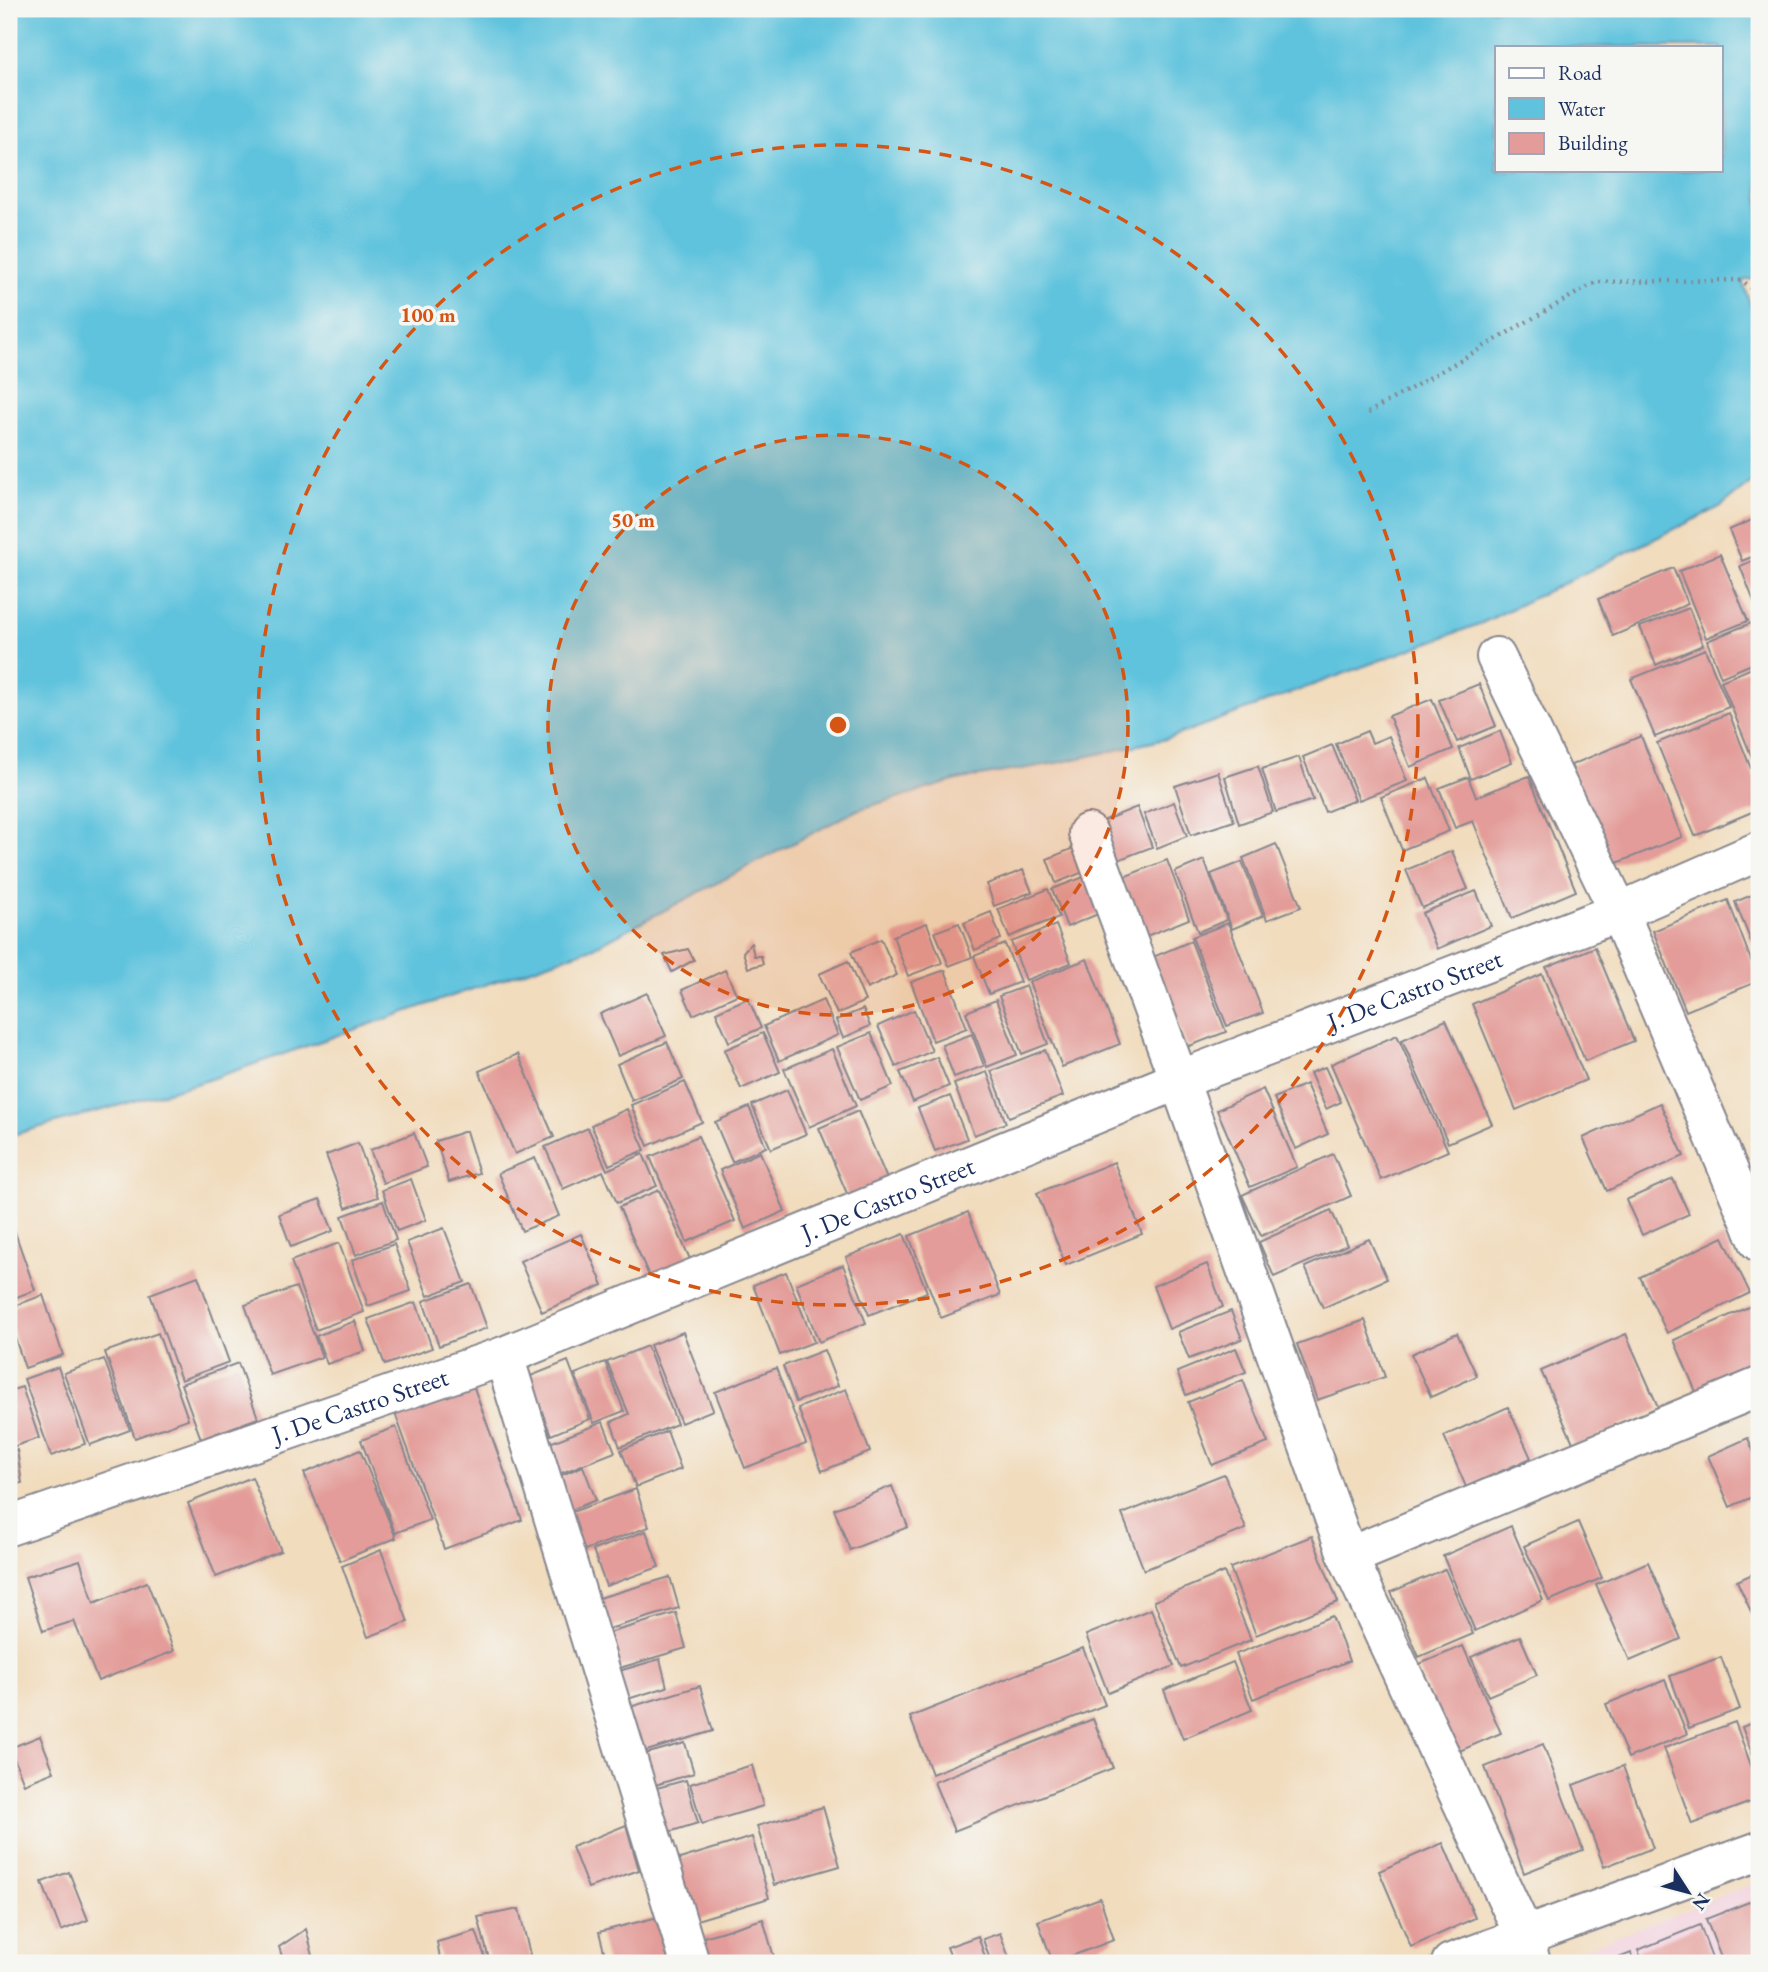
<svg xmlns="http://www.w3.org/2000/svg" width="1768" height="1972" font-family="'EB Garamond',serif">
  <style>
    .built { fill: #f3cfde }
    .water { fill: #5fc3dd; stroke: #3d799e; stroke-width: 2; fill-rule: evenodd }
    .building { fill: #e39c99 }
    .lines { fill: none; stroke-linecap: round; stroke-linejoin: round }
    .minor-casing { stroke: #86868e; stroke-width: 42 }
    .secondary-casing { stroke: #86868e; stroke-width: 42 }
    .path { stroke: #86868e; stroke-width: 4.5; stroke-dasharray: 2 5; stroke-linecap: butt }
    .minor { stroke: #fff; stroke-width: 38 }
    .secondary { stroke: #fff; stroke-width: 38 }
    .ring { fill: none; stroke: #d45514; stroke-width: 3.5; stroke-dasharray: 12 9 }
    .labels { text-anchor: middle; stroke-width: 7; stroke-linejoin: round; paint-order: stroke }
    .street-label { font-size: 26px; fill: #1b2f5e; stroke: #f6f6f2 }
    .centre { fill: #d45514; stroke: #f6f6f2; stroke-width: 3.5 }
    .ring-label { font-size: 21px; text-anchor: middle; font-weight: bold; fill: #d45514; stroke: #f6f6f2; stroke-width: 7; stroke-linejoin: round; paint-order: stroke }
  </style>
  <rect width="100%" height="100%" fill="#f6f6f2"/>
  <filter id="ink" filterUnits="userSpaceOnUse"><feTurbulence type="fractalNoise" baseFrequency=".0143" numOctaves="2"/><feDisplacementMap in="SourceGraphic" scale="14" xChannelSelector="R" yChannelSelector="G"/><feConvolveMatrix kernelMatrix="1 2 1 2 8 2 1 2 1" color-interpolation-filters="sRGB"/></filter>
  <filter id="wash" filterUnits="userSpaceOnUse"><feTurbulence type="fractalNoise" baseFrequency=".00686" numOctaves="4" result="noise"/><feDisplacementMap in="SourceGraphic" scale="28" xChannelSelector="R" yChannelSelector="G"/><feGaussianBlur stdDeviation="1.57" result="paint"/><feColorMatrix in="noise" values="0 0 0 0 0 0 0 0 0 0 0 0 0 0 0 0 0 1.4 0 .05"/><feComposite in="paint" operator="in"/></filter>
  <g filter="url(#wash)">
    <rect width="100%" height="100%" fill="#f1dcbd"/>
    <!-- built -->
    <path class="built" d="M1759,1882V1963H1547Z"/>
    <!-- water -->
    <path class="water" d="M9,9H1759V278L1742,281L1759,328V476L1720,507L1482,623L1166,739L1062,762L957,780L857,810L592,948L199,1083L9,1136ZM1497,47H1721V170H1497Z"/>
    <g id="blocks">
      <!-- building -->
      <g class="building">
        <path d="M1759,517V554L1742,561L1729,530Z"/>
        <path d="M1720,554L1748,621L1706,638L1679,571Z"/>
        <path d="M1759,558V614L1740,566Z"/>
        <path d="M1673,568L1688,604L1613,636L1598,599Z"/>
        <path d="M1689,608L1703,645L1656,665L1640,627Z"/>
        <path d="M1751,623L1759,643V661L1721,677L1707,641Z"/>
        <path d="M1705,649L1729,707L1655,737L1631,679Z"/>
        <path d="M1759,665V775L1721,681Z"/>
        <path d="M1479,684L1496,726L1457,742L1439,700Z"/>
        <path d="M1432,699L1453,749L1410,767L1389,716Z"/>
        <path d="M1729,713L1759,789V809L1695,836L1657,743Z"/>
        <path d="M1367,731L1372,743L1389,736L1407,781L1359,800L1336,744Z"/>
        <path d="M1500,731L1512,762L1471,779L1459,748Z"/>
        <path d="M1641,736L1682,837L1612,865L1571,765Z"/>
        <path d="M1332,745L1355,800L1325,812L1303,757Z"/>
        <path d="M1299,757L1313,800L1276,812L1262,769Z"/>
        <path d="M1258,766L1273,812L1239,824L1225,777Z"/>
        <path d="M1218,772L1234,821L1191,835L1175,786Z"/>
        <path d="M1529,776L1576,891L1512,918L1473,821L1455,828L1439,788L1468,777L1476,797Z"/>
        <path d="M1428,778L1449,831L1402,850L1381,797Z"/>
        <path d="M1174,802L1187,836L1157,848L1144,814Z"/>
        <path d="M1137,807L1152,847L1110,863L1095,824Z"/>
        <path d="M1276,844L1301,907L1267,920L1243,858Z"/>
        <path d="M1076,847L1086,871L1056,883L1047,859Z"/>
        <path d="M1452,851L1468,889L1422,908L1406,870Z"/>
        <path d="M1167,860L1189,919L1144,937L1121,878Z"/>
        <path d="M1204,860L1227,920L1198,932L1175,872Z"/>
        <path d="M1242,862L1263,916L1232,929L1211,874Z"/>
        <path d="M1023,870L1032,892L994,906L987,884Z"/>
        <path d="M1089,875L1103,912L1067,927L1052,889Z"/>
        <path d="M1048,889L1059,917L1009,937L998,909Z"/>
        <path d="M1476,891L1491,926L1437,949L1422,913Z"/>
        <path d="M1759,892V961L1735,902Z"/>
        <path d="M1728,900L1759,981L1686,1011L1653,931Z"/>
        <path d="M991,912L1001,939L975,950L964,923Z"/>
        <path d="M927,923L942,963L908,976L893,936Z"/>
        <path d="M959,923L972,957L949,966L935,932Z"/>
        <path d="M1228,923L1263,1013L1227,1026L1192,937Z"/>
        <path d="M1056,925L1071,963L1026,980L1011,942Z"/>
        <path d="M881,939L897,975L867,989L851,952Z"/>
        <path d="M1191,941L1226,1032L1187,1047L1153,957Z"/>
        <path d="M751,943L754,956H761L763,964L748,968L743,952Z"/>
        <path d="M1005,944L1020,982L989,994L974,956Z"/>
        <path d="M1595,947L1634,1041L1585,1061L1546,967Z"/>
        <path d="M688,949L694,960L672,972L664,955Z"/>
        <path d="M1087,959L1120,1044L1062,1067L1029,982Z"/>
        <path d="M848,961L865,1001L837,1014L819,974Z"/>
        <path d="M725,970L737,995L693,1015L682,990Z"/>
        <path d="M945,970L967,1028L933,1041L911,982Z"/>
        <path d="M1542,974L1586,1080L1516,1110L1472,1004Z"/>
        <path d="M1026,986L1048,1044L1022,1054L999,996Z"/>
        <path d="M647,993L666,1036L618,1056L600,1014Z"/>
        <path d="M748,998L761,1028L729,1042L716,1012Z"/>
        <path d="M823,1000L838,1035L779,1061L764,1026Z"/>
        <path d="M996,1000L1017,1055L987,1067L966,1012Z"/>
        <path d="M863,1009L870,1026L843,1038L836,1020Z"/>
        <path d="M914,1010L932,1051L896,1067L878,1026Z"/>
        <path d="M1446,1020L1492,1124L1448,1143L1402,1040Z"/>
        <path d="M763,1033L780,1072L741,1089L724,1050Z"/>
        <path d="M871,1033L893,1086L860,1100L837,1047Z"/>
        <path d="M972,1034L984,1066L954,1077L942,1045Z"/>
        <path d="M1397,1035L1448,1151L1381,1180L1331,1064Z"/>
        <path d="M667,1042L683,1079L632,1101L617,1064Z"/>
        <path d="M832,1049L856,1106L809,1127L784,1069Z"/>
        <path d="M1045,1050L1063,1096L1009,1117L991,1071Z"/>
        <path d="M518,1054L554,1137L515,1154L479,1071Z"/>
        <path d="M937,1057L949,1086L913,1102L900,1072Z"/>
        <path d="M1325,1067L1341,1102L1326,1109L1310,1073Z"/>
        <path d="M987,1072L1006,1123L974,1135L954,1084Z"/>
        <path d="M685,1082L702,1122L648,1146L631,1105Z"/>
        <path d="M1306,1084L1328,1134L1296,1149L1274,1098Z"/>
        <path d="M1263,1089L1297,1167L1250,1187L1217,1110Z"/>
        <path d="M787,1090L806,1134L771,1149L752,1105Z"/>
        <path d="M950,1096L967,1139L935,1151L918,1108Z"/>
        <path d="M1660,1103L1684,1156L1607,1191L1583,1138Z"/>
        <path d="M749,1107L766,1147L732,1162L715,1122Z"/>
        <path d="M627,1109L645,1150L609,1165L591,1125Z"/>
        <path d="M858,1111L887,1179L848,1196L819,1128Z"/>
        <path d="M588,1128L607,1170L643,1154L657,1186L617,1203L603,1171L563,1189L545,1147Z"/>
        <path d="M466,1131L479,1173L449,1182L436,1141Z"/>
        <path d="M414,1133L427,1167L383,1183L370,1150Z"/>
        <path d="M698,1136L735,1221L687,1242L650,1157Z"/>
        <path d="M358,1143L378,1197L346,1208L326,1155Z"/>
        <path d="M760,1152L785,1211L745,1229L720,1170Z"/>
        <path d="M1333,1154L1351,1196L1261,1236L1242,1195Z"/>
        <path d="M535,1158L559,1216L522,1231L498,1173Z"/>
        <path d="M1114,1162L1142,1234L1066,1265L1037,1193Z"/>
        <path d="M411,1179L426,1220L397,1231L382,1190Z"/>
        <path d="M1673,1179L1689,1214L1642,1235L1626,1200Z"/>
        <path d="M659,1190L690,1259L649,1276L619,1207Z"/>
        <path d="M320,1199L333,1231L291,1247L279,1214Z"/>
        <path d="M383,1201L396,1240L356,1255L342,1216Z"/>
        <path d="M1331,1210L1347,1245L1274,1277L1259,1242Z"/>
        <path d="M968,1212L1000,1295L941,1318L909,1236Z"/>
        <path d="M9,1215L35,1290L9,1300Z"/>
        <path d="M444,1228L465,1282L428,1296L407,1242Z"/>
        <path d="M581,1234L603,1285L542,1312L520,1261Z"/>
        <path d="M904,1234L927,1292L869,1315L846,1257Z"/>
        <path d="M1723,1237L1750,1293L1667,1333L1640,1277Z"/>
        <path d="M1369,1239L1387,1279L1323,1308L1305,1267Z"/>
        <path d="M339,1243L364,1312L316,1330L291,1261Z"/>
        <path d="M394,1244L411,1291L368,1306L352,1260Z"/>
        <path d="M1207,1264L1223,1307L1169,1329L1153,1286Z"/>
        <path d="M843,1265L866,1323L819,1342L796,1284Z"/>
        <path d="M786,1272L814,1342L780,1355L753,1285Z"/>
        <path d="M198,1276L229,1362L181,1380L150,1294Z"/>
        <path d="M471,1284L487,1328L439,1346L423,1301Z"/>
        <path d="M296,1287L322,1357L270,1375L245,1305Z"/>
        <path d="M43,1295L63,1355L25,1368L9,1320V1308Z"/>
        <path d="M416,1302L432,1348L385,1365L368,1319Z"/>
        <path d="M1755,1304L1759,1314V1372L1699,1399L1674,1340Z"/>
        <path d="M1231,1311L1242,1339L1189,1359L1178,1332Z"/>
        <path d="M1365,1320L1385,1377L1317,1400L1297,1344Z"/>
        <path d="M355,1321L365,1351L327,1364L316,1336Z"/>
        <path d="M683,1332L713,1410L681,1423L650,1345Z"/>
        <path d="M158,1333L188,1419L135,1438L105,1352Z"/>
        <path d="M1457,1333L1477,1376L1431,1397L1411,1354Z"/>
        <path d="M1626,1334L1659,1409L1575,1447L1541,1371Z"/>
        <path d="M647,1346L677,1424L620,1447L611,1422L629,1414L607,1362Z"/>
        <path d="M1236,1348L1246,1372L1186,1395L1177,1372Z"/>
        <path d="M824,1350L838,1386L796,1402L783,1366Z"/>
        <path d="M104,1359L130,1430L90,1445L64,1373Z"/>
        <path d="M568,1361L590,1419L551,1435L528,1377Z"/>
        <path d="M605,1362L624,1411L594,1423L575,1374Z"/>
        <path d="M238,1363L258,1418L201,1439L181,1384Z"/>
        <path d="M58,1367L85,1444L51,1456L24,1379Z"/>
        <path d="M776,1368L806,1444L745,1468L715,1392Z"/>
        <path d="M1243,1380L1268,1443L1212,1465L1188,1402Z"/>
        <path d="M473,1385L522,1520L444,1549L395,1413Z"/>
        <path d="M22,1387L39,1438L12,1447L9,1439V1391Z"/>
        <path d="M846,1389L870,1452L822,1471L798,1408Z"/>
        <path d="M1508,1407L1531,1458L1466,1487L1444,1436Z"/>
        <path d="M603,1422L615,1452L559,1474L547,1444Z"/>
        <path d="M396,1427L430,1520L395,1533L361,1440Z"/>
        <path d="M667,1431L681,1469L636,1487L621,1450Z"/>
        <path d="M1748,1438L1759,1465V1494L1730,1507L1708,1456Z"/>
        <path d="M17,1450L22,1483L9,1485V1451Z"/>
        <path d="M360,1450L396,1538L340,1561L304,1473Z"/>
        <path d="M583,1466L596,1500L566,1512L552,1479Z"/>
        <path d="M1224,1474L1246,1529L1144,1570L1122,1514Z"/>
        <path d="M252,1477L281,1551L216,1577L188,1503Z"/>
        <path d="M892,1486L908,1527L850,1550L834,1509Z"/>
        <path d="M636,1489L649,1527L579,1552L566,1514Z"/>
        <path d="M1578,1522L1602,1578L1549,1601L1524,1546Z"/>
        <path d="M1511,1526L1543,1600L1475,1631L1443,1556Z"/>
        <path d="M646,1531L659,1567L606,1586L593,1550Z"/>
        <path d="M1312,1536L1338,1602L1256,1635L1230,1568Z"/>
        <path d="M381,1550L408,1622L368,1637L342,1566Z"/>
        <path d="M80,1560L94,1603L147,1582L174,1651L98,1681L74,1621L43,1631L25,1577Z"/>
        <path d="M1648,1562L1681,1639L1630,1661L1596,1585Z"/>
        <path d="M1445,1569L1473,1634L1419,1657L1391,1592Z"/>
        <path d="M1759,1571V1629L1737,1581Z"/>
        <path d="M1224,1572L1251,1640L1181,1668L1154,1601Z"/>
        <path d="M670,1577L679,1608L602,1631L592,1600Z"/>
        <path d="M1151,1609L1174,1666L1108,1693L1086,1635Z"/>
        <path d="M676,1613L686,1648L613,1670L602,1635Z"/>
        <path d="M1332,1616L1349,1661L1253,1699L1236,1654Z"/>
        <path d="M1520,1636L1537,1675L1488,1696L1471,1657Z"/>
        <path d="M1463,1646L1501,1733L1455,1753L1417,1665Z"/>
        <path d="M1083,1648L1105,1705L932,1774L910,1717Z"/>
        <path d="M1721,1657L1740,1709L1689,1728L1670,1676Z"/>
        <path d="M660,1659L667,1687L621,1701L612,1673Z"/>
        <path d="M1233,1662L1252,1710L1183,1739L1164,1690Z"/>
        <path d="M1665,1680L1687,1734L1628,1758L1606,1704Z"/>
        <path d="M700,1686L713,1731L633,1755L620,1710Z"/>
        <path d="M1093,1719L1113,1768L954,1831L934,1782Z"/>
        <path d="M1759,1720V1772L1742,1727Z"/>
        <path d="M1735,1722L1759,1787V1799L1692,1824L1664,1748Z"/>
        <path d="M40,1736L54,1772L24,1784L10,1748Z"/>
        <path d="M685,1743L694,1773L643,1789L634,1757Z"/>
        <path d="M1543,1744L1583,1850L1524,1873L1485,1767Z"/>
        <path d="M752,1765L763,1806L702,1824L690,1784Z"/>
        <path d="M1623,1766L1653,1848L1604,1867L1573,1785Z"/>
        <path d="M686,1780L698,1823L659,1835L646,1791Z"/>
        <path d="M823,1807L840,1866L774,1885L757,1826Z"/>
        <path d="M626,1825L639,1870L588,1888L572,1847Z"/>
        <path d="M752,1837L769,1898L687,1923L670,1862Z"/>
        <path d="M1443,1843L1475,1918L1411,1947L1379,1871Z"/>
        <path d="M69,1872L88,1920L61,1931L42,1882Z"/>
        <path d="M1100,1898L1114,1940L1053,1963L1038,1921Z"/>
        <path d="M1759,1898V1963H1723L1706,1919Z"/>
        <path d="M519,1909L532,1963H490L478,1917Z"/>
        <path d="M658,1917L672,1962L607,1963L599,1932Z"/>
        <path d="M763,1919L774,1957L753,1963H704L697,1939Z"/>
        <path d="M1700,1925L1714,1963H1643L1638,1950Z"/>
        <path d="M306,1929L315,1963H284L279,1947Z"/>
        <path d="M476,1931L487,1963H441L437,1942Z"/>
        <path d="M1000,1933L1011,1963H991L983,1939Z"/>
        <path d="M978,1936L987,1963H953L947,1947Z"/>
        <path d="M1631,1953L1634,1963H1606Z"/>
      </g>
    </g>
  </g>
  <g filter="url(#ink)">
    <use href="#blocks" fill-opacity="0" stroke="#86868e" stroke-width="2"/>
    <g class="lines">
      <!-- minor casing -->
      <g class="minor-casing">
        <g id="minor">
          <path d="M1496,657L1619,912L1759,1242"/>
          <path d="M1088,833L1179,1080L1348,1557L1524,1935L1531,1963"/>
          <path d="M504,1356L690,1963"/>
          <path d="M1348,1557L1759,1387"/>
          <path d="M1451,1963L1759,1851"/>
        </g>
      </g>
      <!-- secondary casing -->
      <g class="secondary-casing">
        <g id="secondary">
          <path id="s1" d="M9,1526L504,1356L1179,1080L1619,912L1759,851"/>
        </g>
      </g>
      <!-- path -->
      <path class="path" d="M1368,413L1596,282L1742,280L1759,296"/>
      <!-- minor -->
      <use href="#minor" class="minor"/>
      <!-- secondary -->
      <use href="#secondary" class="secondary"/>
    </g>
  </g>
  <!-- distance rings -->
  <circle cx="838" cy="725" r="290" fill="#d45514" fill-opacity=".12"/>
  <g class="ring">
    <circle cx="838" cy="725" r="290"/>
    <circle cx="838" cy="725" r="580"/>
  </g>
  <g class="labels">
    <!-- street labels -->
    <g class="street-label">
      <text dy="9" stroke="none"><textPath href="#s1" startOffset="1505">J. De Castro Street</textPath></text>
      <text dy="9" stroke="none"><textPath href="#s1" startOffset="938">J. De Castro Street</textPath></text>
      <text dy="9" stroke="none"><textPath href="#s1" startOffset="371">J. De Castro Street</textPath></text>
    </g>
  </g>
  <circle cx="838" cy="725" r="10" class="centre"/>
  <g class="ring-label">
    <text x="428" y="322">100 m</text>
    <text x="633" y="527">50 m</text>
  </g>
  <!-- margin -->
  <rect width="1768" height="1972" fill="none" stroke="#f6f6f2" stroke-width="35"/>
  <!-- legend -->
  <rect x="1495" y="46" width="228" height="126" fill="#f6f6f2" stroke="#9ea6b7" stroke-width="2"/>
  <rect x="1509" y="68" width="35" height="10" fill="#ffffff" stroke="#9ea6b7" stroke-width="2"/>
  <text x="1558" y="80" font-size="21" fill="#1b2f5e">Road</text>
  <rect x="1509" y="98" width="35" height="21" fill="#5fc3dd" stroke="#9ea6b7" stroke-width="2"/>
  <text x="1558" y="116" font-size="21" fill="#1b2f5e">Water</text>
  <rect x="1509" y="133" width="35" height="21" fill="#e39c99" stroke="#9ea6b7" stroke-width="2"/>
  <text x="1558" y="150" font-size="21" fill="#1b2f5e">Building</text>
  <!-- north arrow -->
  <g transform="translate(1688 1892) rotate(126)" stroke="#f6f6f2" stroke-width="5" paint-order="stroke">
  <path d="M0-5L12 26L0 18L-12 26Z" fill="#1b2f5e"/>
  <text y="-10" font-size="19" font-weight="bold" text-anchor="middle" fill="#1b2f5e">N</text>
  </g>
</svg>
